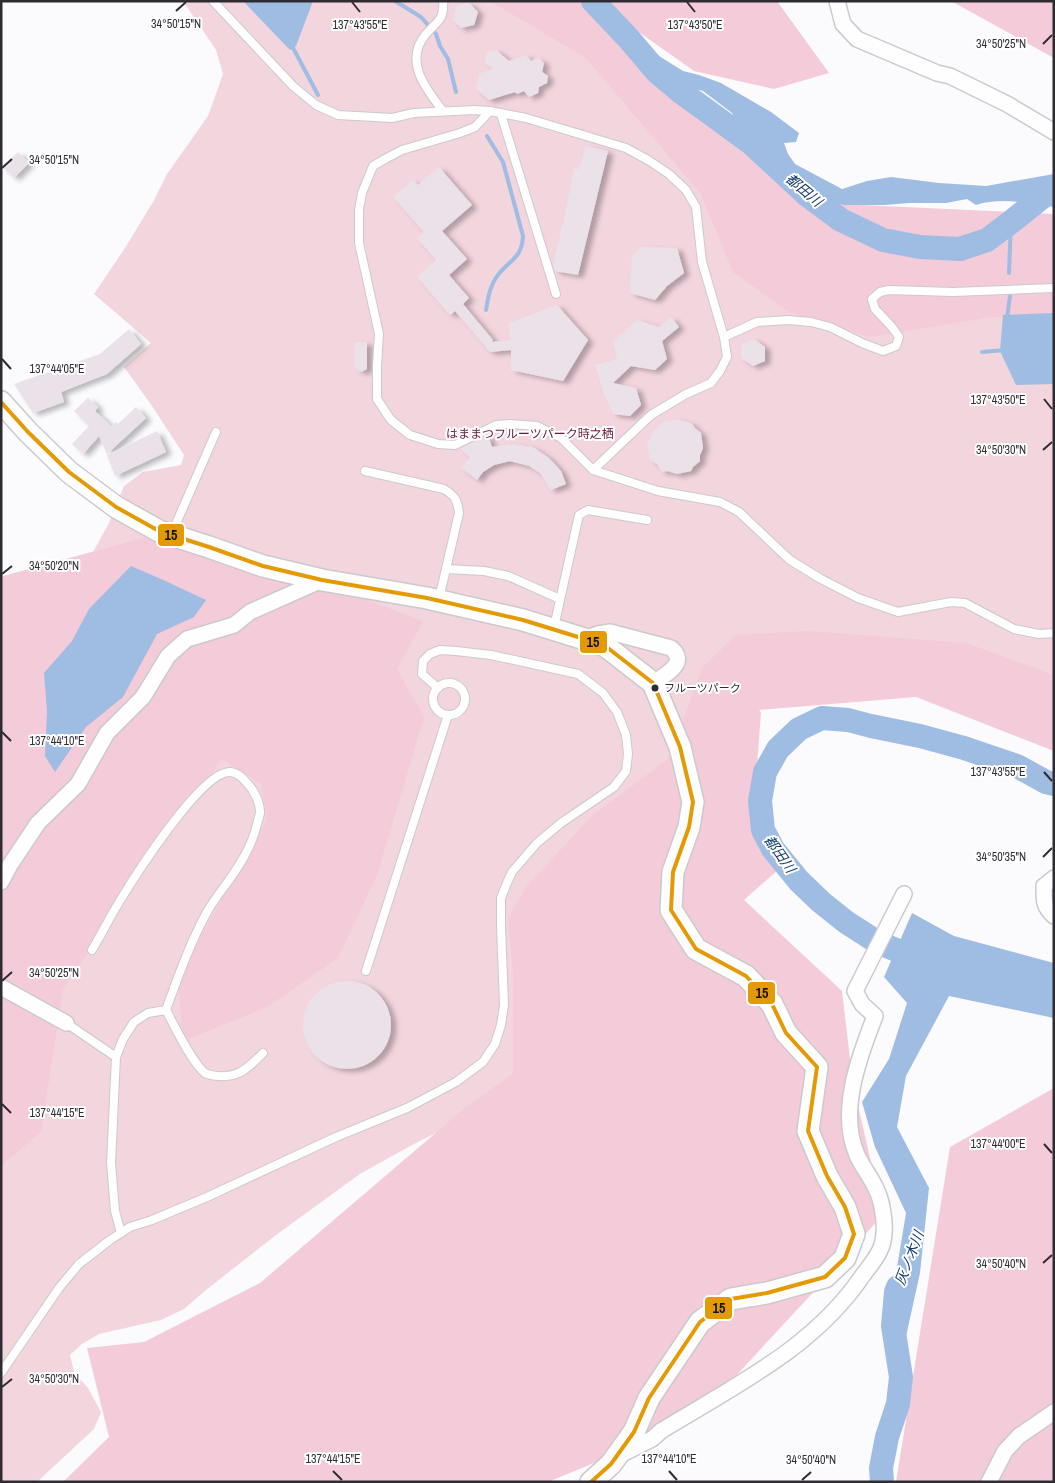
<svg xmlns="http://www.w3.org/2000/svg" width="1055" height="1483" font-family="'Archivo Narrow','Noto Sans JP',sans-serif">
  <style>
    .green { fill: #f3d5de }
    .forest { fill: #f4cbd8 }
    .water { fill: #9fbce2 }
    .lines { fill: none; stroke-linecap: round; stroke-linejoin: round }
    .stream { stroke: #9fbce2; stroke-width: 4 }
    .river { stroke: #9fbce2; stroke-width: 24 }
    .building { fill: #ebe1e9; filter: url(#shadow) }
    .lane-casing { stroke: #ccc9ce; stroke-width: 10 }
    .street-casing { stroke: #ccc9ce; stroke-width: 18 }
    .secondary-casing { stroke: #ccc9ce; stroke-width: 24 }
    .lane { stroke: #fefeff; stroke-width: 8 }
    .street { stroke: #fefeff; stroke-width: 15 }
    .secondary { stroke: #fefeff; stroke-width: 21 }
    .bus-1-casing { stroke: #fff; stroke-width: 8 }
    .bus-1 { stroke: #e39a05; stroke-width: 4 }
    .ticks { fill: none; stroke: #2f2b33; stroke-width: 2 }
    .bus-dot { fill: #2f2b33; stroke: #fff; stroke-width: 2 }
    .labels { text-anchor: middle; stroke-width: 4; stroke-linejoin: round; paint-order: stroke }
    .bus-label { font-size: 11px; fill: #2f2b33; stroke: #fff; text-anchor: start }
    .park-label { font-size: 12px; fill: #6c173a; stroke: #fff }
    .water-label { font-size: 14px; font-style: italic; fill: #113a6c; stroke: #fff }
    .ticks-label { font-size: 12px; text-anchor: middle; fill: #2f2b33; stroke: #fff; stroke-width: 4; stroke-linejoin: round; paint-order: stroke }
    .line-badge { stroke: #fff; stroke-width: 2 }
    .pale-badge-label { font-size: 14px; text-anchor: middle; font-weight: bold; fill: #111 }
  </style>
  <defs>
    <filter id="shadow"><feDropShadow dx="5.5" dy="3" stdDeviation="2.5" flood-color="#0004"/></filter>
  </defs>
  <rect width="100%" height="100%" fill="#fbfafd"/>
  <!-- green -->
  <path class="green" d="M183,1H570L803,210L1054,228V698L770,682L543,1058L485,1108L412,1145L360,1174L276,1235L206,1290L184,1309L161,1320L99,1334L82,1344L70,1355L74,1372L88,1388L101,1412L94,1429L37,1482H1V616L93,552L109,523L124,486L143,472L181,465L184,455L150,403L124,367L151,343L94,294L125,248L153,202L167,174L208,116L223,74L216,50Z"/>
  <!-- forest -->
  <g class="forest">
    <path d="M490,1H581L623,46L741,140L839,204L1054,214V314L993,317L870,337L789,312L733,272L701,194L586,58Z"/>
    <path d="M605,1H777L829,73L774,89L694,71L626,23Z"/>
    <path d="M951,1H1054V58Z"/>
    <path d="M147,537L297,574L423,621L397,669L424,717L377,875L338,958L267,1007L183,1041L178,976L267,820L261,784L222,759L63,989L41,1132L1,1166V573L3,576Z"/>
    <path d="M808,631L966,643L1054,675V751L916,697L759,710L761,712L752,834L779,869L744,900L842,991L853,1084L883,1214L845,1258L693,1422L548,1482H63L109,1437L87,1348L144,1342L260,1283L466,1107L513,1074V974L508,918L527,886L593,815L668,759L701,672L700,670L736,635Z"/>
    <path d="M1054,1088V1482H896L950,1147Z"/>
  </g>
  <!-- water -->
  <g class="water">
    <path d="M243,1H313L296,46L290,50Z"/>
    <path d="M585,1H606L623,21L659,56L683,71L699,75L721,83L771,112L799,133L796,142L784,143L788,154L795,164L842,189L867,181L891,177L939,183L986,186L1054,174V207C1029,203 1000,197 976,205L967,199L946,203H909L885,205H844L821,200L801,185L775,157L766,143L738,124L732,113L703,91L685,86L625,46L605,27Z"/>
    <path d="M1054,313V384L1016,385L1000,351L1003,315Z"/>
    <path d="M131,566L161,579L206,600L194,617L157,634L123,697L86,727L55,772L45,756L47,711L44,673L72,641L89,609Z"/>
    <path d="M912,913L954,936L1054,963V1018L949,996L906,1076L897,1127L929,1188L920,1273L901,1359L891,1304L906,1213L875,1147L862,1102L889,1059L907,1003L884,977Z"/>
  </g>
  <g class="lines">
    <!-- stream -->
    <g class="stream">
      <path d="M395,1L421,17L436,34L440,46L448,59L456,92"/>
      <path d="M291,44L318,95"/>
      <path d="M1009,273L1011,222"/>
      <path d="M486,310C488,298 490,285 498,275C509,260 522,259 523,236L503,162L487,136"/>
      <path d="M1007,318L1010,296"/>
      <path d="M982,352L1005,350"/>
    </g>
    <!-- river -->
    <g class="river">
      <path d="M593,1L629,39L657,72L681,92L751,143L806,194L841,220L883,240L920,247L960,249L987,240L1011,222L1050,191L1054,190"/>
      <path d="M925,962L877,942L846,922L821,902L799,881L773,849L763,830L760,801L765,772L778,749L799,729L822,718L848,720L871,726L920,736L964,748L1017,766L1046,782L1054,784"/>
      <path d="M882,1482L881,1468L887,1437L898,1404L901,1377L893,1326L896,1292L898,1287"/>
    </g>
  </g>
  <!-- building -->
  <g class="building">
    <path d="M468,2L478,12L474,25L461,28L453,20L456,7Z"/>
    <path d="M496,50L509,61L526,55L531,61L538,58L544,63L542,72L548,76L547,83L539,87L538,93L529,97L524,91L517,94L515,92L489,100L476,89L479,74L492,69L485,62L486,52Z"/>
    <path d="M586,146L608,151L578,275L555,271L553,265L564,219L574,168L579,169Z"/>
    <path d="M18,152L29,163L14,178L2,167Z"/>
    <path d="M439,167L472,205L442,231L467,259L449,275L469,298L463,304L493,340L492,342L510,340L509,323L557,305L588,340L563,381L511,370V350L490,352L455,311L450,315L417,277L436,260L417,238L424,232L393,197L413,180L418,185Z"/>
    <path d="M642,247L677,248L684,273L667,286L655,300L630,293L632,256Z"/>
    <path d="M671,317L679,327L662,341L667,359L655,370L631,366L613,383L636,388L641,405L630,416L613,414L604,394L595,365L617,359L613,341L637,320L659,327Z"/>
    <path d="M129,329L141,344L107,374L61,392L64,402L33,413L14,384L100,354Z"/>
    <path d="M754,339L765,347V361L753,366L741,358V345Z"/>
    <path d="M355,342H367V369L361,372L355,368Z"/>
    <path d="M88,398L98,407L95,411L112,427L116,422L118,424L136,407L146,418L107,454L99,436L83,454L72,444L89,426L74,411Z"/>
    <path d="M676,419L691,423L695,428L701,433L703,448L700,455V461L693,467L691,471L677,474L667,471L662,472L657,464L650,460L647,445L653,432L663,422Z"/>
    <path d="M157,431L166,452L115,476L107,455Z"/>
    <path d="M488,435L492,447L513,444L532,447L536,449L549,458L561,471L566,484L551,490L540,473L529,466L510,461L494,465L483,472L477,480L461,467L470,458L461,448Z"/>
    <circle cx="347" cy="1025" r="44"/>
  </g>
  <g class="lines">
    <!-- lane casing -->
    <g class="lane-casing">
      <g id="lane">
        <path d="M213,1L293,86L316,105L338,115L392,118L414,113L474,110L490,111L526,118L626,148L648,160L669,174L686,190L696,207L702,262L724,337L727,357L720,371L711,383L686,394L651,415L593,470"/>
        <path d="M443,1C445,20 436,22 426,34C403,61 426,89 443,111"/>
        <path d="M490,111L475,127L460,133L402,150L385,159L373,166L362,193L359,210V243L379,334L377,366V399L391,420L410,435L438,444L455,445L496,425L510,424L537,426L561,438L593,470L658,491L720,502L739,512L790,560L821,579L858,598L898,612L951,602L965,603L1014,629L1039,634L1054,633"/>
        <path d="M501,114L556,294"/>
        <path d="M724,337L757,322L788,320L811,322L830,327L862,343L883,351L896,346L899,337L892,327L875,309L872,299L880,292L889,290L953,292L1054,288"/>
        <path d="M365,471L444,489C455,496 457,499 459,513L439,599"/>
        <path d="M172,533L216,432"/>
        <path d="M446,569L484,571L508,576L560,599"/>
        <path d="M554,627L579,515L588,510L647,520"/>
        <circle cx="449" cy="699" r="16"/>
        <path d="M92,950C101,935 109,919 118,904C133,879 202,769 231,772C238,773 243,778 247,783C254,790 260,802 260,813C259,817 258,821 257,824C252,847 238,868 224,887C218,895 212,903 207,912C190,943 178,977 166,1010C174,1025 192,1063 205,1073C212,1077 228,1077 236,1074C246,1071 256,1060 263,1053"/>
        <path d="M366,971L448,715"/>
        <path d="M66,1023L116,1057"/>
        <path d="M121,1233L115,1211L111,1163L116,1057L123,1039L134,1022L148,1013L166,1010"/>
        <path d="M1,1373L59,1288L79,1264L110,1240L130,1227L152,1220L207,1197L336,1137L407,1108L456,1082L483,1062L495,1044L501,1025L504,1005L501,926V898L507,883L512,872L537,843L561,823L614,787L626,771L628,754L626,735L617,712L603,693L578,674L491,655L456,651L440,650L430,654L423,661L422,674L438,688"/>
      </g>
    </g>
    <!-- street casing -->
    <g class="street-casing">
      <g id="street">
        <path d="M837,1L843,24L857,39L937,73L950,76L1007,104L1054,132"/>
        <path d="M585,639L598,634L610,632L671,648C689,663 665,675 653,683"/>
        <path d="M1054,878L1044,886C1044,900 1043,906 1054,916"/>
        <path d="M1,882L10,865L38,823L78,784L107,733L143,697L168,656L187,639L234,625L250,612L322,580"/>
        <path d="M1,987L66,1023"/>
        <path d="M620,1455L652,1439L661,1431C734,1386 814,1348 863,1275C869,1267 876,1259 880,1250C885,1240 885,1224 883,1213C882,1206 880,1197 877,1191C872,1178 862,1167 857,1155C838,1112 859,1057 875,1016L862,1004L855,991L904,894"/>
        <path d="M989,1482L1005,1451L1019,1436L1054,1412"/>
      </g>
    </g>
    <!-- secondary casing -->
    <g class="secondary-casing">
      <path id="secondary" d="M1,402L28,432L69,472L116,507L159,531L209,547L263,566L322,580L427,598L523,620L604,645L653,683L680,747L693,802L689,827L673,872L671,910L696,949L746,976L772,1004L786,1033L817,1067L808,1131L827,1176L845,1207L854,1234L845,1258L825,1277L767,1293L731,1299L700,1322L649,1398L634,1432L611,1464L591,1482"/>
    </g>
    <!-- lane -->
    <use href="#lane" class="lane"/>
    <!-- street -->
    <use href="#street" class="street"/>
    <!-- secondary -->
    <use href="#secondary" class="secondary"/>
    <!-- bus-1 casing -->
    <g class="bus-1-casing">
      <path id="bus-1" d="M1,402L28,432L69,472L116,507L159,531L209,547L263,566L322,580L427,598L523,620L604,645L653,683L680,747L693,802L689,827L673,872L671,910L696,949L746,976L772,1004L786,1033L817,1067L808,1131L827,1176L845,1207L854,1234L845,1258L825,1277L767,1293L731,1299L700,1322L649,1398L634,1432L611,1464L591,1482"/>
    </g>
    <!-- bus-1 -->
    <use href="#bus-1" class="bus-1"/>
  </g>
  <!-- ticks -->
  <path class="ticks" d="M352,2L360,12M687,2L695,12M176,11L186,2M1043,44L1052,35M2,168L12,159M2,359L11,369M1044,399L1052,409M1043,450L1052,442M2,574L12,566M2,732L11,741M1044,772L1052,781M1043,857L1052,848M2,981L12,972M2,1104L11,1113M1044,1144L1052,1153M1043,1263L1052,1255M2,1387L12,1379M333,1471L342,1480M669,1471L677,1480M802,1480L811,1472"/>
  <!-- markers -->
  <circle class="bus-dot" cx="655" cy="688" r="4.5"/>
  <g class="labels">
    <!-- bus labels -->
    <g class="bus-label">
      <text x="664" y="692">フルーツパーク</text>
    </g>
    <!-- park labels -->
    <g class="park-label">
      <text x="530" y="438">はままつフルーツパーク時之栖</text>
    </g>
    <!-- water labels -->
    <g class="water-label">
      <text transform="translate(804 190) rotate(40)" y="5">都田川</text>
      <text transform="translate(780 854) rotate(55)" y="5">都田川</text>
      <text transform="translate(909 1258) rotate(-69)" y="5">灰ノ木川</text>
    </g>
  </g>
  <g class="ticks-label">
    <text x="176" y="28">34°50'15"N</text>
    <text x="360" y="29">137°43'55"E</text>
    <text x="695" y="29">137°43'50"E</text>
    <text x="1001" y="48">34°50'25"N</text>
    <text x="54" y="164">34°50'15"N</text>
    <text x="57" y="373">137°44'05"E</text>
    <text x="998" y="404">137°43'50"E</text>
    <text x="1001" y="454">34°50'30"N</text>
    <text x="54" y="570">34°50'20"N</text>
    <text x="57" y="745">137°44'10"E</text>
    <text x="998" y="776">137°43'55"E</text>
    <text x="1001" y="861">34°50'35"N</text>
    <text x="54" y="977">34°50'25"N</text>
    <text x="57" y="1117">137°44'15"E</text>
    <text x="998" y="1148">137°44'00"E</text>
    <text x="1001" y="1268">34°50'40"N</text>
    <text x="54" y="1383">34°50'30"N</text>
    <text x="333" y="1463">137°44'15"E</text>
    <text x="669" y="1463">137°44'10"E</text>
    <text x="811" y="1464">34°50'40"N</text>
  </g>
  <g class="line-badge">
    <rect x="157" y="523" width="28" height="24" rx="5" fill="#e39a05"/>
    <rect x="579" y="630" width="29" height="24" rx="5" fill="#e39a05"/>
    <rect x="747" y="981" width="29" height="24" rx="5" fill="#e39a05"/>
    <rect x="704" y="1296" width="29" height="24" rx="5" fill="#e39a05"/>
  </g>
  <g class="pale-badge-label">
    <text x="171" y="540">15</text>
    <text x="593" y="647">15</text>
    <text x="762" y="998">15</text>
    <text x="719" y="1313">15</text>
  </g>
  <!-- border -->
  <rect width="1055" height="1483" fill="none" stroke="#2f2b33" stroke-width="5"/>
</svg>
